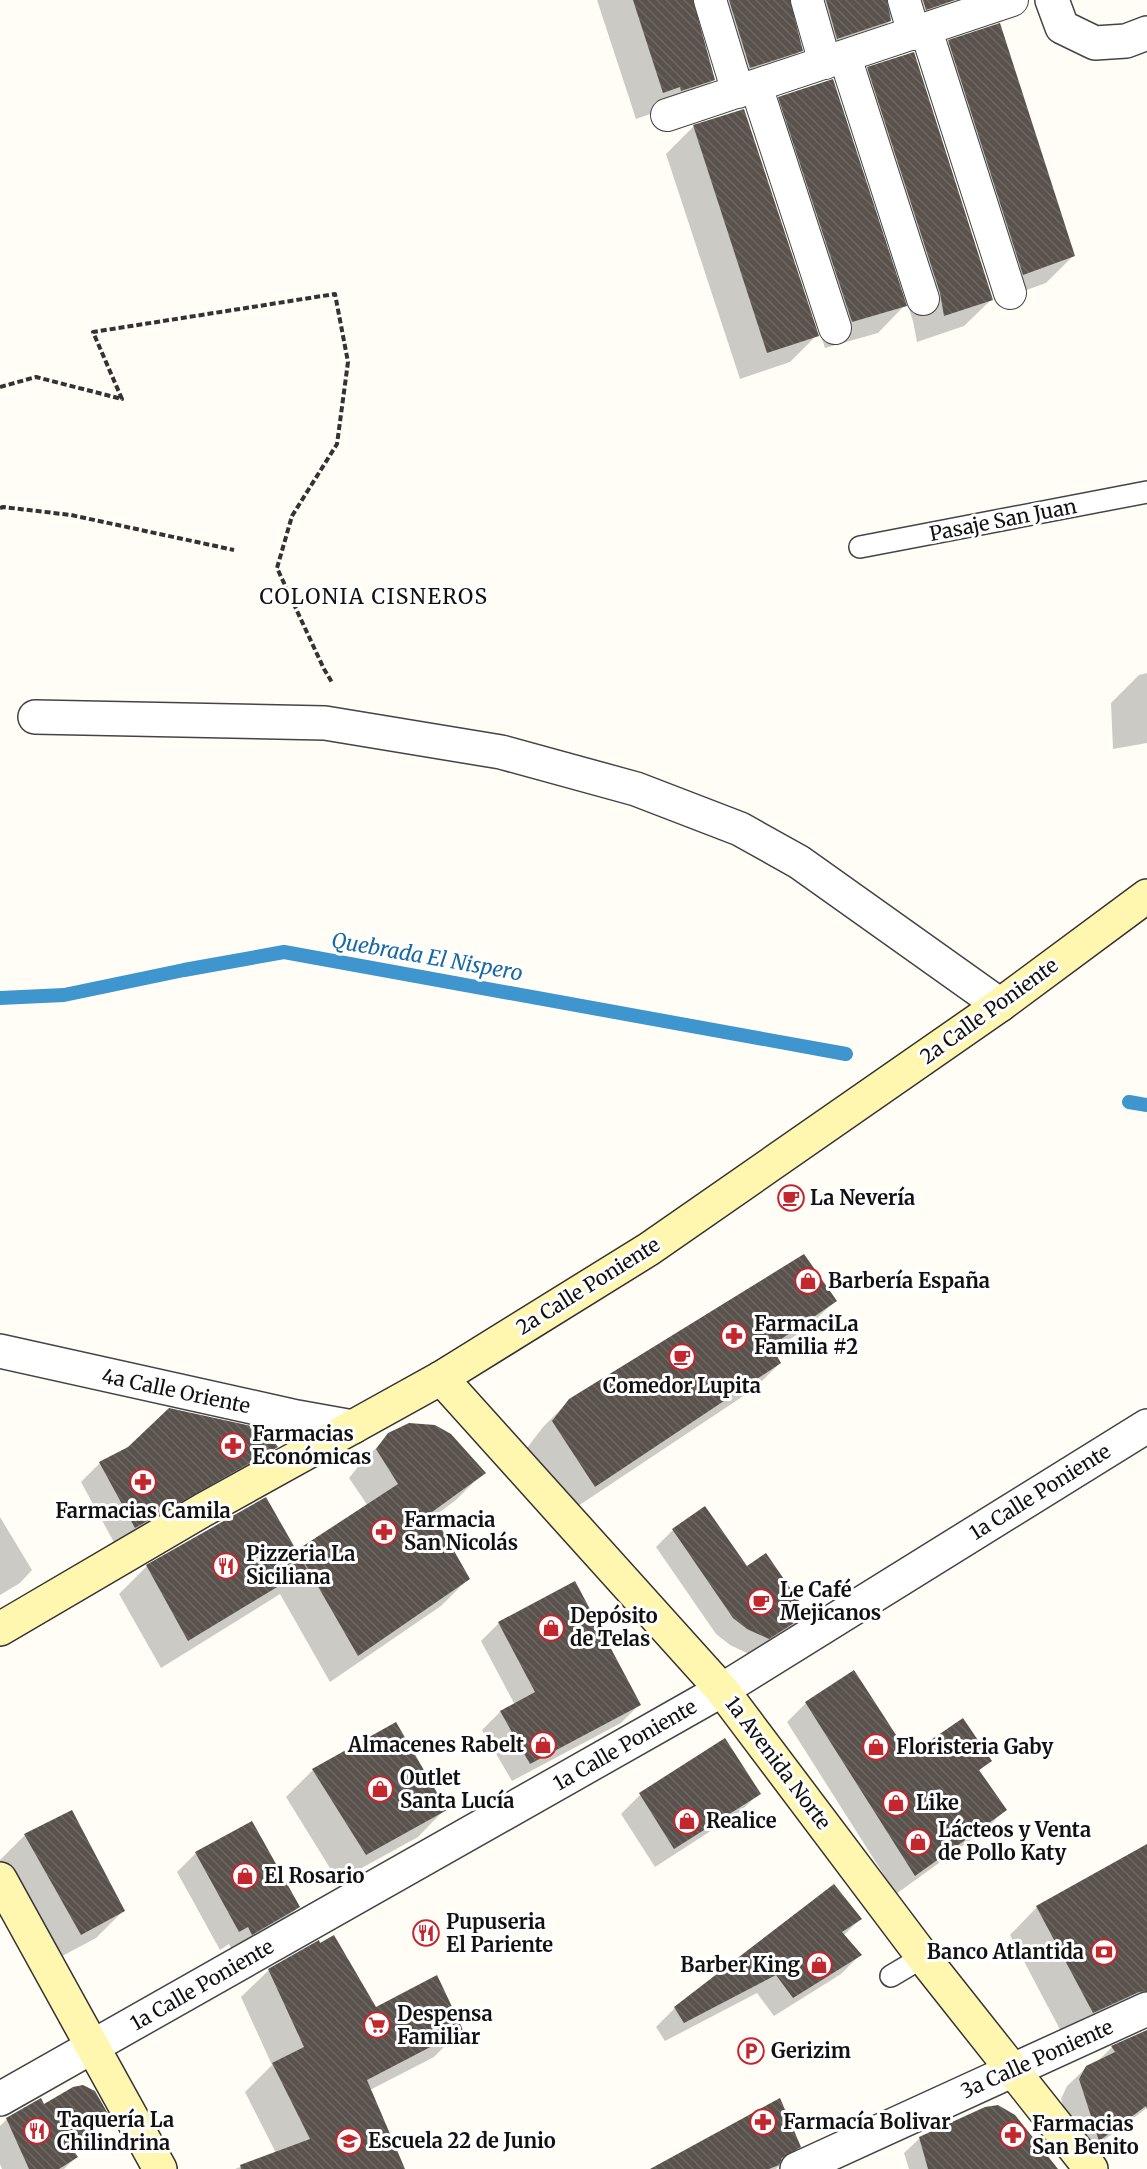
<svg xmlns="http://www.w3.org/2000/svg" width="1147" height="2169" font-family="Merriweather,serif">
  <style>
    .shadow { fill: #0003 }
    .lines { fill: none; stroke-linecap: round; stroke-linejoin: round }
    .stream { stroke: #3f96cf; stroke-width: 14 }
    .building { fill: url(#building-back-hatch) }
    .service-casing { stroke: #444; stroke-width: 24 }
    .pedestrian-casing { stroke: #444; stroke-width: 34 }
    .minor-casing { stroke: #444; stroke-width: 36 }
    .tertiary-casing { stroke: #444; stroke-width: 36 }
    .secondary-casing { stroke: #333; stroke-width: 36 }
    .path { stroke: #333; stroke-width: 4; stroke-dasharray: 6 3; stroke-linecap: butt }
    .service { stroke: #fff; stroke-width: 21 }
    .pedestrian { stroke: #fff; stroke-width: 32 }
    .minor { stroke: #fff; stroke-width: 33 }
    .tertiary { stroke: #fff; stroke-width: 33 }
    .secondary { stroke: #fff6b0; stroke-width: 33 }
    .labels { text-anchor: middle; stroke-width: 6; stroke-linejoin: round; paint-order: stroke }
    .street-label { font-size: 20px; fill: #111; stroke: #fff }
    .poi-label { font-size: 20px; font-weight: bold; fill: #111; stroke: #fff; text-anchor: start }
    .neighbourhood-label { font-size: 21px; letter-spacing: 1.5px; fill: #111; stroke: #fff }
    .water-label { font-size: 21px; font-style: italic; fill: #1768a6; stroke: #fff }
  </style>
  <defs>
    <pattern id="building-back-hatch" width="6" height="6" patternUnits="userSpaceOnUse" patternTransform="scale(1.5)"><rect width="6" height="6" fill="#5a524d"/><path d="M-1 5l2 2M0 0l6 6M5-1l2 2" fill="none" stroke="#6d6662"/></pattern>
  </defs>
  <rect width="100%" height="100%" fill="#fffdf5"/>
  <!-- shadow -->
  <g class="shadow">
    <path d="M597,0H967L898,36L892,19L862,48L810,66L798,23L791,12L801,50L774,78L722,95L700,22L695,13L714,79L686,107L653,113L636,119Z"/>
    <path d="M949,42L1073,256L1046,283L996,301L922,69Z"/>
    <path d="M868,69L992,299L964,326L917,342L913,321L841,96Z"/>
    <path d="M779,98L905,305L878,333L825,348L752,125Z"/>
    <path d="M743,110L817,335L790,362L740,379L666,154L693,127Z"/>
    <path d="M1147,673V743L1113,749L1111,703L1139,675Z"/>
    <path d="M835,1301L809,1326L773,1351L780,1363L754,1389L569,1512L527,1448L543,1427L570,1400Z"/>
    <path d="M389,1435L484,1472L456,1500L433,1517L468,1579L441,1606L330,1682L280,1594L161,1668L119,1594L147,1566L265,1499L296,1553L368,1506L349,1478L361,1463Z"/>
    <path d="M276,1447L257,1466L116,1546L81,1482L100,1463L129,1448Z"/>
    <path d="M0,1517L32,1570L20,1583L0,1595Z"/>
    <path d="M673,1530L747,1568L806,1614L790,1630L751,1655L730,1645L716,1634L656,1547Z"/>
    <path d="M499,1623L639,1705L621,1723L512,1781L482,1730L500,1712L515,1705L481,1641Z"/>
    <path d="M853,1672L908,1757L990,1760L978,1772L1005,1810L986,1829L896,1894L787,1722L806,1703Z"/>
    <path d="M313,1770L445,1809L418,1837L338,1881L286,1797Z"/>
    <path d="M759,1793L740,1812L655,1867L621,1814L640,1795Z"/>
    <path d="M251,1823L298,1907L280,1926L233,1952L229,1944L220,1950L177,1872L196,1853Z"/>
    <path d="M25,1835L124,1910L96,1938L53,1961L0,1866V1860Z"/>
    <path d="M1147,1872V2002L1065,2039L1010,1935L1037,1907Z"/>
    <path d="M860,1919L843,1936L860,1955L841,1974L774,2016L757,1993L665,2041L656,2027L675,2008Z"/>
    <path d="M269,1970L375,2009L462,2029L434,2057L370,2090L403,2169H235L276,2153L245,2092L272,2065L241,1997Z"/>
    <path d="M1147,2031V2108L1080,2158L1061,2099L1067,2086L1087,2067L1097,2062L1112,2047Z"/>
    <path d="M44,2106L109,2118L90,2137L71,2149L76,2157L64,2169H2L0,2164V2126L7,2119Z"/>
    <path d="M920,2138L1056,2169H909L904,2153Z"/>
    <path d="M799,2146L776,2169H671Z"/>
  </g>
  <g class="lines">
    <!-- stream -->
    <g class="stream">
      <path d="M0,998L64,995L184,970L284,952L846,1054"/>
      <path d="M1129,1102L1147,1105"/>
    </g>
  </g>
  <!-- building -->
  <g class="building">
    <path d="M633,0H693L715,80L681,91L680,87L663,93Z"/>
    <path d="M729,0H790L803,51L750,68Z"/>
    <path d="M826,0H887L891,21L837,39Z"/>
    <path d="M923,0H955L926,10Z"/>
    <path d="M1000,23L1075,256L1023,275L948,40Z"/>
    <path d="M914,52L993,300L944,316L940,293L867,67Z"/>
    <path d="M833,79L907,306L852,322L778,97Z"/>
    <path d="M744,109L819,336L767,353L693,125Z"/>
    <path d="M804,1254L837,1301L771,1346L781,1363L595,1487L552,1421L569,1399Z"/>
    <path d="M169,1408L265,1429L278,1447L135,1528L99,1462L128,1447Z"/>
    <path d="M409,1423L435,1425L451,1434L486,1473L432,1512L470,1579L358,1656L297,1550L398,1484L376,1449L388,1433Z"/>
    <path d="M266,1497L307,1569L188,1641L146,1565Z"/>
    <path d="M705,1506L747,1566L766,1553L808,1614L769,1639L747,1629L733,1618L672,1529Z"/>
    <path d="M575,1581L641,1705L530,1764L500,1711L535,1692L498,1622Z"/>
    <path d="M854,1670L909,1755L963,1718L992,1761L979,1770L1007,1810L915,1876L805,1702Z"/>
    <path d="M396,1722L447,1810L366,1855L312,1769Z"/>
    <path d="M725,1738L761,1794L674,1849L639,1793Z"/>
    <path d="M72,1810L125,1911L81,1935L24,1834Z"/>
    <path d="M252,1821L300,1907L252,1935L248,1927L239,1932L195,1852Z"/>
    <path d="M1147,1844V1991L1139,1992L1093,2013L1036,1906Z"/>
    <path d="M834,1884L862,1919L842,1932L862,1955L793,1998L776,1975L684,2023L674,2007Z"/>
    <path d="M334,1935L376,2007L437,1975L463,2030L367,2080L405,2169H241L240,2165L310,2139L272,2063L304,2047L268,1969L319,1940L320,1943Z"/>
    <path d="M1147,2030V2109L1146,2106L1099,2141L1079,2079L1086,2066L1115,2052L1111,2046Z"/>
    <path d="M83,2085L95,2091L111,2119L69,2144L78,2157L59,2169H29L6,2118L41,2098L44,2104L73,2087Z"/>
    <path d="M780,2098L801,2147L782,2158L779,2165L769,2169H650Z"/>
    <path d="M998,2105L1015,2115L1058,2169H928L919,2137L985,2107Z"/>
  </g>
  <g class="lines">
    <!-- service casing -->
    <g class="service-casing">
      <g id="service">
        <path d="M860,547L1147,492"/>
        <path d="M891,1976L923,1957"/>
      </g>
    </g>
    <!-- pedestrian casing -->
    <g class="pedestrian-casing">
      <g id="pedestrian">
        <path d="M710,0L738,92"/>
        <path d="M807,0L825,63"/>
        <path d="M904,0L914,34"/>
        <path d="M926,30L1010,293"/>
        <path d="M845,57L923,299"/>
        <path d="M756,86L835,328"/>
        <path d="M667,115L1012,0"/>
      </g>
    </g>
    <!-- minor casing -->
    <g class="minor-casing">
      <g id="minor">
        <path d="M1052,0L1062,27L1095,43L1126,41L1147,33"/>
        <path d="M35,717L325,723L501,752L636,789L740,829L799,862L1000,1005"/>
        <path d="M0,1351L297,1417L353,1427"/>
        <path d="M722,1690L1147,1426"/>
      </g>
    </g>
    <!-- tertiary casing -->
    <g class="tertiary-casing">
      <g id="tertiary">
        <path d="M0,2099L722,1690"/>
        <path d="M797,2169L1147,2009"/>
      </g>
    </g>
    <!-- secondary casing -->
    <g class="secondary-casing">
      <g id="secondary">
        <path d="M441,1378L722,1690L923,1957L1091,2169"/>
        <path d="M0,1629L203,1510L441,1378L649,1249L1000,1005L1147,896"/>
        <path d="M0,1879L160,2169"/>
      </g>
    </g>
    <!-- path -->
    <g class="path">
      <path d="M0,387L36,377L122,399L93,332L335,294L348,362L337,444L292,516L277,568L324,669L333,684"/>
      <path d="M0,508L3,507L71,515L234,550"/>
    </g>
    <!-- service -->
    <use href="#service" class="service"/>
    <!-- pedestrian -->
    <use href="#pedestrian" class="pedestrian"/>
    <!-- minor -->
    <use href="#minor" class="minor"/>
    <!-- tertiary -->
    <use href="#tertiary" class="tertiary"/>
    <!-- secondary -->
    <use href="#secondary" class="secondary"/>
  </g>
  <!-- icons -->
  <defs>
    <g id="cafe-ring" transform="scale(1.35)"><circle r="9.5" fill="#fff" stroke="#c4262e" stroke-width="1.5"/><path d="M-5.5-4.5H6V0H3Q3 3.5 0 3.5H-2.5Q-5.5 3.5-5.5 0ZM3-3.2v2h1.7v-2ZM-6 4.5H4V6H-6Z" fill="#c4262e"/></g>
    <g id="shop-ring" transform="scale(1.35)"><circle r="9.5" fill="#fff" stroke="#c4262e" stroke-width="1.5"/><path d="M-5-2.5h2.3a2.7 3.5 0 0 1 5.4 0H5L5.5 6h-11ZM-1.5-2.5h3a1.5 2.3 0 0 0-3 0Z" fill="#c4262e"/></g>
    <g id="pharmacy-ring" transform="scale(1.35)"><circle r="9.5" fill="#fff" stroke="#c4262e" stroke-width="1.5"/><path d="M-2-6h4v4h4v4h-4v4h-4v-4h-4v-4h4Z" fill="#c4262e"/></g>
    <g id="restaurant-ring" transform="scale(1.35)"><circle r="9.5" fill="#fff" stroke="#c4262e" stroke-width="1.5"/><path d="M-5-6h1v4h1v-4h1v4h1v-4h1v5L-1.5 .5V6h-2V.5L-5-1ZM5-6V6H3V1.5H1.5Q1.5-4 5-6Z" fill="#c4262e"/></g>
    <g id="bank-ring" transform="scale(1.35)"><circle r="9.5" fill="#fff" stroke="#c4262e" stroke-width="1.5"/><path d="M-6-4H6V4H-6ZM0-2.3a2.3 2.3 0 1 0 0 4.6a2.3 2.3 0 1 0 0-4.6Z" fill="#c4262e"/></g>
    <g id="supermarket-ring" transform="scale(1.35)"><circle r="9.5" fill="#fff" stroke="#c4262e" stroke-width="1.5"/><path d="M-6-5.5h2.5l.6 2H6L4.5 2H-2.5L-4.4-4H-6ZM-1.5 3.2a1.3 1.3 0 1 0 .1 0ZM3 3.2a1.3 1.3 0 1 0 .1 0Z" fill="#c4262e"/></g>
    <g id="parking-ring" transform="scale(1.35)"><circle r="9.5" fill="#fff" stroke="#c4262e" stroke-width="1.5"/><path d="M-3.5-5.5H1a3.5 3.5 0 0 1 0 7H-1V5.5H-3.5ZM-1-3.4V-.6H.8a1.4 1.4 0 0 0 0-2.8Z" fill="#c4262e"/></g>
    <g id="school-ring" transform="scale(1.35)"><circle r="9.5" fill="#fff" stroke="#c4262e" stroke-width="1.5"/><path d="M0-5L7-2L0 1L-7-2ZM-4 1L0 2.5L4 1V4Q0 6-4 4Z" fill="#c4262e"/></g>
  </defs>
  <g fill-rule="evenodd">
    <use href="#cafe-ring" x="791" y="1198"/>
    <use href="#shop-ring" x="808" y="1281"/>
    <use href="#pharmacy-ring" x="734" y="1336"/>
    <use href="#cafe-ring" x="682" y="1357"/>
    <use href="#pharmacy-ring" x="233" y="1446"/>
    <use href="#pharmacy-ring" x="143" y="1482"/>
    <use href="#pharmacy-ring" x="384" y="1532"/>
    <use href="#restaurant-ring" x="226" y="1566"/>
    <use href="#cafe-ring" x="761" y="1602"/>
    <use href="#shop-ring" x="551" y="1628"/>
    <use href="#shop-ring" x="543" y="1745"/>
    <use href="#shop-ring" x="876" y="1747"/>
    <use href="#shop-ring" x="380" y="1789"/>
    <use href="#shop-ring" x="896" y="1803"/>
    <use href="#shop-ring" x="687" y="1821"/>
    <use href="#shop-ring" x="918" y="1842"/>
    <use href="#shop-ring" x="245" y="1876"/>
    <use href="#restaurant-ring" x="426" y="1933"/>
    <use href="#bank-ring" x="1104" y="1952"/>
    <use href="#shop-ring" x="819" y="1965"/>
    <use href="#supermarket-ring" x="377" y="2025"/>
    <use href="#parking-ring" x="751" y="2051"/>
    <use href="#pharmacy-ring" x="763" y="2122"/>
    <use href="#restaurant-ring" x="37" y="2131"/>
    <use href="#pharmacy-ring" x="1013" y="2135"/>
    <use href="#school-ring" x="349" y="2141"/>
  </g>
  <g class="labels">
    <!-- street labels -->
    <g class="street-label">
      <text transform="translate(1003 520) rotate(-11)" y="7">Pasaje San Juan</text>
      <text transform="translate(989 1011) rotate(-36)" y="7">2a Calle Poniente</text>
      <text transform="translate(588 1286) rotate(-32)" y="7">2a Calle Poniente</text>
      <text transform="translate(176 1391) rotate(12)" y="7">4a Calle Oriente</text>
      <text transform="translate(1040 1492) rotate(-32)" y="7">1a Calle Poniente</text>
      <text transform="translate(625 1745) rotate(-30)" y="7">1a Calle Poniente</text>
      <text transform="translate(778 1763) rotate(53)" y="7">1a Avenida Norte</text>
      <text transform="translate(202 1985) rotate(-30)" y="7">1a Calle Poniente</text>
      <text transform="translate(1037 2059) rotate(-24)" y="7">3a Calle Poniente</text>
    </g>
    <!-- poi labels -->
    <g class="poi-label">
      <text x="810" y="1205">La Nevería</text>
      <text x="828" y="1288">Barbería España</text>
      <text x="754" y="1331">FarmaciLa<tspan x="754" dy="23">Familia #2</tspan></text>
      <text x="682" y="1393" text-anchor="middle">Comedor Lupita</text>
      <text x="252" y="1441">Farmacias<tspan x="252" dy="23">Económicas</tspan></text>
      <text x="143" y="1518" text-anchor="middle">Farmacias Camila</text>
      <text x="404" y="1527">Farmacia<tspan x="404" dy="23">San Nicolás</tspan></text>
      <text x="246" y="1561">Pizzeria La<tspan x="246" dy="23">Siciliana</tspan></text>
      <text x="780" y="1597">Le Café<tspan x="780" dy="23">Mejicanos</tspan></text>
      <text x="570" y="1623">Depósito<tspan x="570" dy="23">de Telas</tspan></text>
      <text x="524" y="1752" text-anchor="end">Almacenes Rabelt</text>
      <text x="896" y="1754">Floristeria Gaby</text>
      <text x="400" y="1785">Outlet<tspan x="400" dy="23">Santa Lucía</tspan></text>
      <text x="916" y="1810">Like</text>
      <text x="706" y="1828">Realice</text>
      <text x="938" y="1837">Lácteos y Venta<tspan x="938" dy="23">de Pollo Katy</tspan></text>
      <text x="264" y="1883">El Rosario</text>
      <text x="446" y="1929">Pupuseria<tspan x="446" dy="23">El Pariente</tspan></text>
      <text x="1084" y="1959" text-anchor="end">Banco Atlantida</text>
      <text x="800" y="1972" text-anchor="end">Barber King</text>
      <text x="397" y="2021">Despensa<tspan x="397" dy="23">Familiar</tspan></text>
      <text x="771" y="2058">Gerizim</text>
      <text x="57" y="2127">Taquería La<tspan x="57" dy="23">Chilindrina</tspan></text>
      <text x="783" y="2129">Farmacía Bolivar</text>
      <text x="1032" y="2131">Farmacias<tspan x="1032" dy="23">San Benito</tspan></text>
      <text x="368" y="2148">Escuela 22 de Junio</text>
    </g>
    <!-- neighbourhood labels -->
    <g class="neighbourhood-label">
      <text x="374" y="604">COLONIA CISNEROS</text>
    </g>
    <!-- water labels -->
    <g class="water-label">
      <text transform="translate(427 957) rotate(10)" y="7">Quebrada El Nispero</text>
    </g>
  </g>
</svg>
